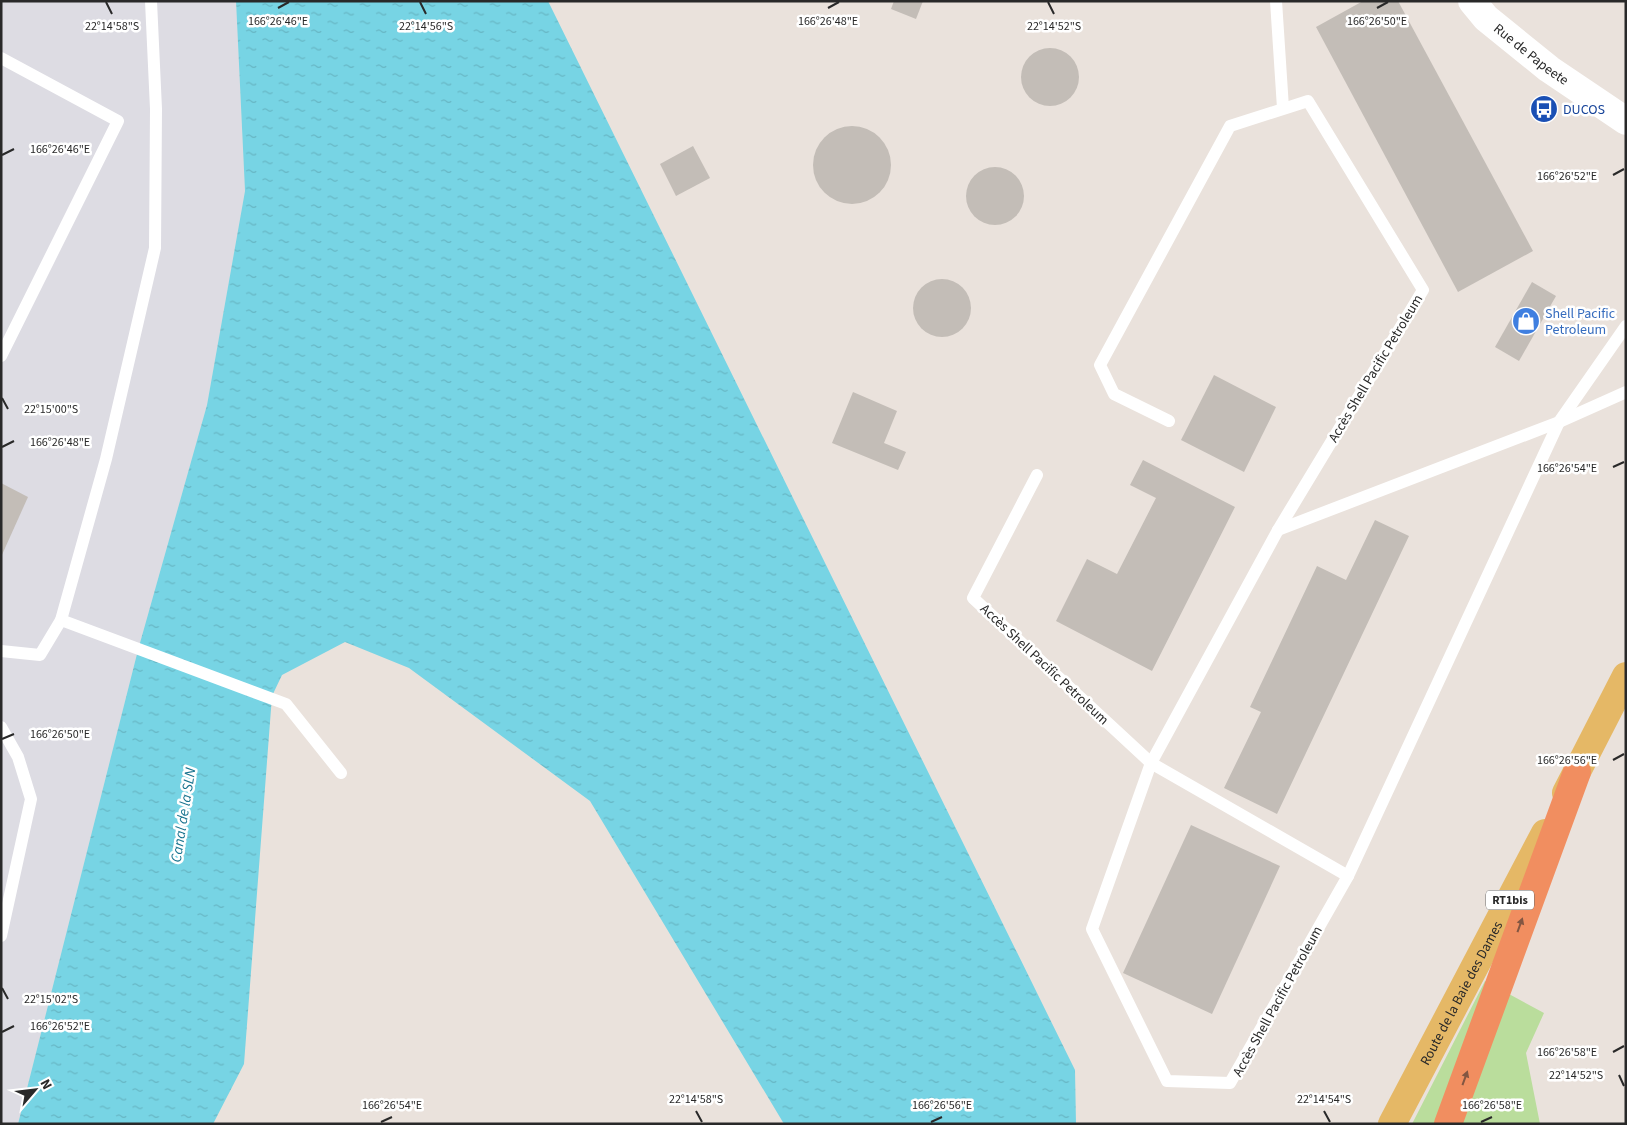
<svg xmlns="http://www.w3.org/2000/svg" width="1627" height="1125" font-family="'Source Sans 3',sans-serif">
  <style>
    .industrial { fill: #dddce3 }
    .grass { fill: #badd9c }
    .water { fill: url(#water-ripples) }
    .building { fill: #c3bdb7 }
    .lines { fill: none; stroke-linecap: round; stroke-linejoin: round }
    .lane { stroke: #fff; stroke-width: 12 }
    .secondary { stroke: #fff; stroke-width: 28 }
    .primary { stroke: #e5b866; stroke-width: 28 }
    .highway { stroke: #f18e60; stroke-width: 28 }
    .oneway { fill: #835642 }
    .ticks { fill: none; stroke: #292929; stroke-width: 2 }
    .labels { text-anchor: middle; stroke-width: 5; stroke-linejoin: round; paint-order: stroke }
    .shield { fill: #fff; stroke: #696969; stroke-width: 1 }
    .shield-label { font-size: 12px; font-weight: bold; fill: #292929 }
    .street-label { font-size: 14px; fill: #292929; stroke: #fff }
    .transit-label { font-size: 14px; fill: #164399; stroke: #fff; text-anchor: start }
    .shop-label { font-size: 14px; fill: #366cbe; stroke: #fff; text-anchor: start }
    .water-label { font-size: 15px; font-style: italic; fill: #18738e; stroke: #fff }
    .ticks-label { font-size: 12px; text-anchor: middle; fill: #292929; stroke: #fff; stroke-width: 5; stroke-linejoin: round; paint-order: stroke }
  </style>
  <defs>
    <pattern id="water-ripples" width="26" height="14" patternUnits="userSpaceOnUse" patternTransform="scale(1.25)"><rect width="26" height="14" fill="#77d4e4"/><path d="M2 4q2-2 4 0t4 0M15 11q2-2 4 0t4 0" fill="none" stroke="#67b6c4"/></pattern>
  </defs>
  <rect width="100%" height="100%" fill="#eae2dc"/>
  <!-- industrial -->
  <path class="industrial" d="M1,1H236L245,191L207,405L138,650L18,1124H1Z"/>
  <!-- grass -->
  <path class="grass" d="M1485,981L1544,1013L1526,1053L1540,1124H1412Z"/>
  <!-- water -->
  <path class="water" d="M236,1H548L1075,1070L1076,1124H784L590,801L409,668L345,642L282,675L272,696L244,1064L213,1124H18L138,650L207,405L245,191Z"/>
  <!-- building -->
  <g class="building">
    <path d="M894,1H923L916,19L891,9Z"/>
    <path d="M1363,1H1398L1533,251L1458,292L1316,27Z"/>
    <circle cx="1050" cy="77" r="29"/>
    <circle cx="852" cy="165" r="39"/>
    <path d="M693,146L710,178L676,196L660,164Z"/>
    <circle cx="995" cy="196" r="29"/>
    <circle cx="942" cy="308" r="29"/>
    <path d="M1532,282L1556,296L1519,361L1495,347Z"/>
    <path d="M1214,375L1276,407L1244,472L1181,440Z"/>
    <path d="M853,392L897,411L884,443L906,452L898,470L832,443Z"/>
    <path d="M1143,460L1235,507L1152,671L1056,621L1087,559L1117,574L1156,498L1130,485Z"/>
    <path d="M1,483L28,497L1,557Z"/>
    <path d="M1375,520L1409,536L1277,814L1224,788L1261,712L1250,707L1317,566L1346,580Z"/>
    <path d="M1191,825L1280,866L1212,1014L1123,973Z"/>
  </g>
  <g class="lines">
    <!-- lane -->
    <g class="lane">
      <path d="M1276,1L1283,108"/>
      <path d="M1,58L118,121L1,356"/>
      <path d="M1169,421L1114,394L1100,365L1230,126L1308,101L1423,290L1278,530L1151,763L1092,929L1167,1081L1230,1083L1348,876L1559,422L1626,326"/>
      <path d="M1037,475L973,598L1151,763L1348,876"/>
      <path d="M1278,530L1559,422L1626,392"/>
      <path d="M61,620L286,704L341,773"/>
      <path d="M1,651L40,655L61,620L106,459L155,248L156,109L151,1"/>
      <path d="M1,727L18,757L31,799L1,936"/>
    </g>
    <!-- secondary -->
    <path class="secondary" id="s1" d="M1472,1L1486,18L1549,69L1626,121"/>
    <!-- primary -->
    <g class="primary">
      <path d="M1566,793L1626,676"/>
      <path id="s2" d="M1392,1124L1545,833"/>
    </g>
    <!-- highway -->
    <path class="highway" d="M1448,1124L1577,772"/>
  </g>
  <!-- one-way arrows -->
  <defs><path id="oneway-solid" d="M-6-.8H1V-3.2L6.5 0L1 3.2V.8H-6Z" transform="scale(1.25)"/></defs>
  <g class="oneway">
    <use href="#oneway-solid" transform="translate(1520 925) rotate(-70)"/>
    <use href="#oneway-solid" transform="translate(1465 1078) rotate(-70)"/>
  </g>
  <!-- ticks -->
  <path class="ticks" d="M106,2L112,14M420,2L426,14M1048,2L1054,14M278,8L289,2M828,8L839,2M1377,8L1388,2M2,155L14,149M1613,175L1624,169M2,398L8,409M2,447L14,441M1613,467L1624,462M2,739L14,734M1613,760L1624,754M2,988L8,999M2,1032L14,1026M1613,1052L1624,1046M1619,1075L1624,1086M696,1111L702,1122M1324,1111L1330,1122M381,1122L392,1117M931,1122L942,1117M1481,1122L1492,1117"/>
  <!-- icons -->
  <defs>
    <g id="bus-disc" transform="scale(1.4375)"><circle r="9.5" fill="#1a4fb4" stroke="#fff"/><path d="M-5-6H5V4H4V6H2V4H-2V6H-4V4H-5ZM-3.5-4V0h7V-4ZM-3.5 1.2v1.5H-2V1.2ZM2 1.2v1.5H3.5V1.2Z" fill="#fff"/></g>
    <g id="shop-disc" transform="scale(1.4375)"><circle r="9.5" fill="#3f7fe0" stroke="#fff"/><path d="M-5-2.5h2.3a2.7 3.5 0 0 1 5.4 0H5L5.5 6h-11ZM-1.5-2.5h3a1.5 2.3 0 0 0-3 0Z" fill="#fff"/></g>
  </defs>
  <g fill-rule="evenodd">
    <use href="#bus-disc" x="1544" y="109"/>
    <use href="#shop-disc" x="1526" y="321"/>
  </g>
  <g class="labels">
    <!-- shield labels -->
    <rect class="shield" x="1486" y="890.5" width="48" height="19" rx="4"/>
    <g class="shield-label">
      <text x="1510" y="904">RT1bis</text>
    </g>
    <!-- street labels -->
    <g class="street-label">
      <text dy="5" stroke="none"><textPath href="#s1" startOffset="80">Rue de Papeete</textPath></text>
      <text transform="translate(1375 368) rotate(-59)" y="5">Accès Shell Pacific Petroleum</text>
      <text transform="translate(1045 664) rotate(43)" y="5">Accès Shell Pacific Petroleum</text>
      <text dy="5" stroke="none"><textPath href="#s2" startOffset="148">Route de la Baie des Dames</textPath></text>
      <text transform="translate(1277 1001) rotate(-61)" y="5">Accès Shell Pacific Petroleum</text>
    </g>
    <!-- transit labels -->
    <g class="transit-label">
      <text x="1563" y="114">DUCOS</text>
    </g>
    <!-- shop labels -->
    <g class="shop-label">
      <text x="1545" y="318">Shell Pacific<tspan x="1545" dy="16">Petroleum</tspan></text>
    </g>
    <!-- water labels -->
    <g class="water-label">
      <text transform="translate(183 815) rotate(-81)" y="5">Canal de la SLN</text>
    </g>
  </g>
  <g class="ticks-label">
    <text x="828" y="25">166°26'48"E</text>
    <text x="1377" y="25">166°26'50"E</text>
    <text x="278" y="25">166°26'46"E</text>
    <text x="112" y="30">22°14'58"S</text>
    <text x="426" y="30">22°14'56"S</text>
    <text x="1054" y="30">22°14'52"S</text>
    <text x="60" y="153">166°26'46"E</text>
    <text x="1567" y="180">166°26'52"E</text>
    <text x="51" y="413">22°15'00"S</text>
    <text x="60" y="446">166°26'48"E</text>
    <text x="1567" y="472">166°26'54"E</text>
    <text x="60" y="738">166°26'50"E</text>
    <text x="1567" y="764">166°26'56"E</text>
    <text x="51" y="1003">22°15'02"S</text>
    <text x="60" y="1030">166°26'52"E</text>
    <text x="1567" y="1056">166°26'58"E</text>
    <text x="1576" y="1079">22°14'52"S</text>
    <text x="696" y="1103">22°14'58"S</text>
    <text x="1324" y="1103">22°14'54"S</text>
    <text x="392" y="1109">166°26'54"E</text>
    <text x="942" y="1109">166°26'56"E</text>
    <text x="1492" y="1109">166°26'58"E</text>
  </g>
  <!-- border -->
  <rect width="1627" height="1125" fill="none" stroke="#292929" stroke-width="5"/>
  <!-- north arrow -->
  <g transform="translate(35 1090) rotate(62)" stroke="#ffffff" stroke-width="4" paint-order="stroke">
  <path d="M0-4L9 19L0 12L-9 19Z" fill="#292929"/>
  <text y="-8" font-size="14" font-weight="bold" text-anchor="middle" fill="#292929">N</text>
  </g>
</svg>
